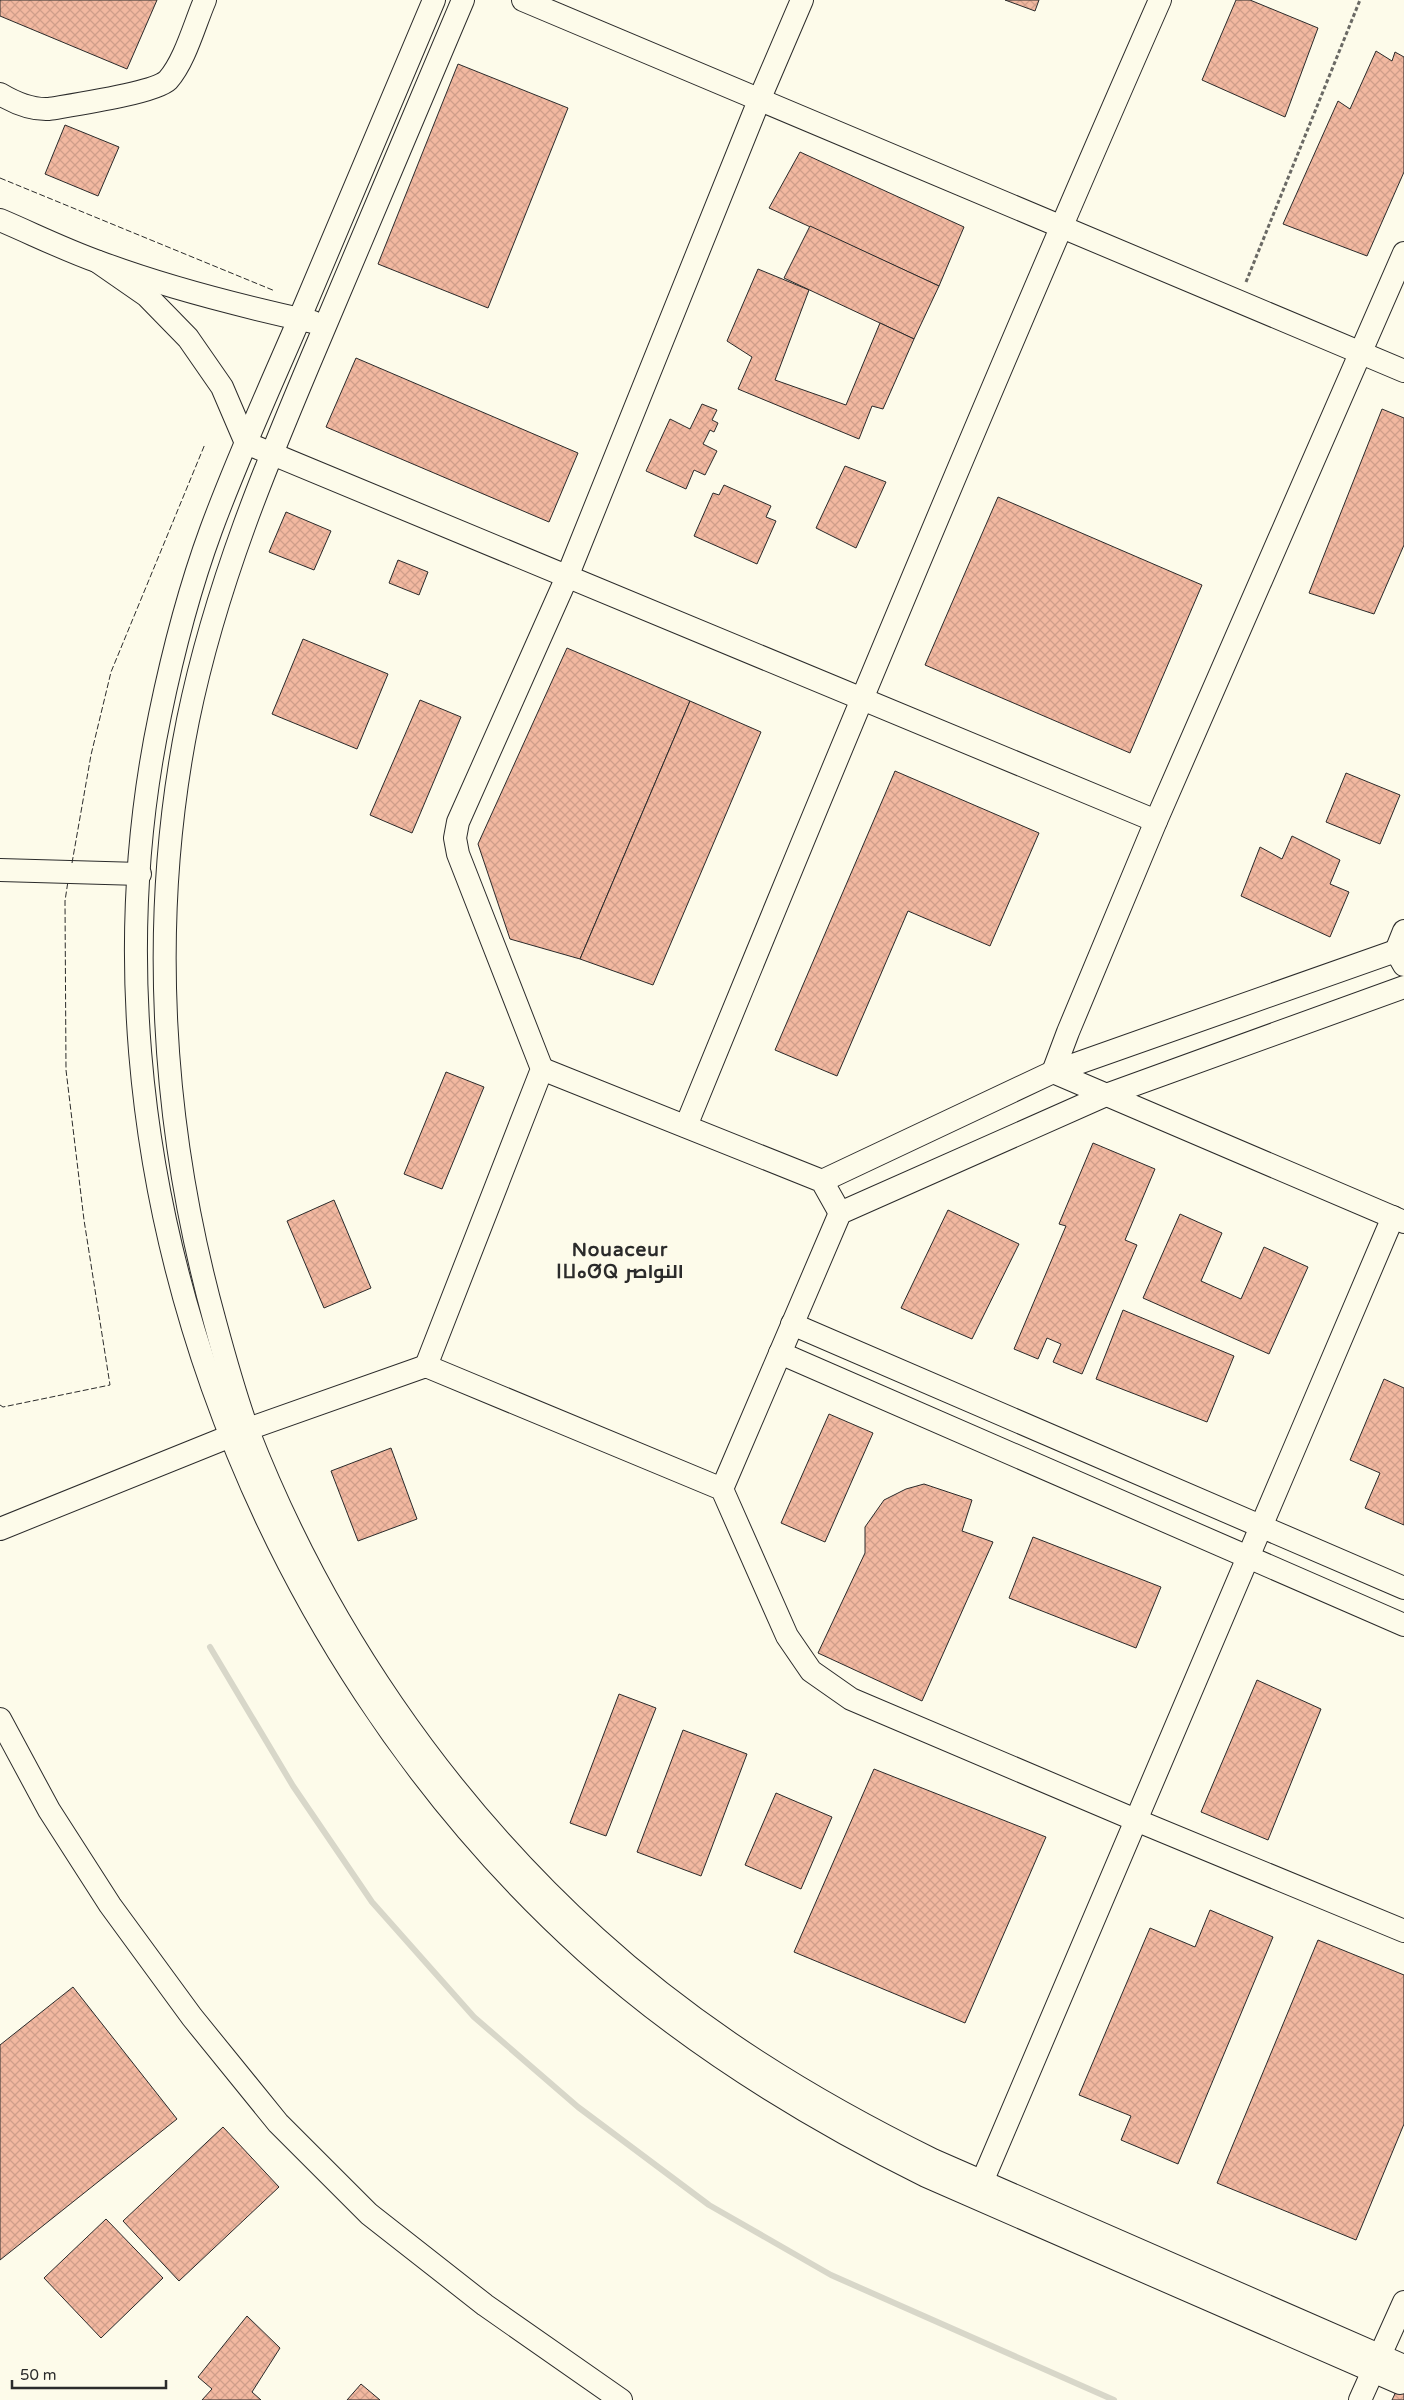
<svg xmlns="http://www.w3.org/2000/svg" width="1404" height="2400" font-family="'Varela Round',Cairo,'Noto Sans Tifinagh',sans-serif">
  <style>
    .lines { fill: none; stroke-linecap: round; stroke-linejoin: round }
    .stream { stroke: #d8d7c9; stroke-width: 6 }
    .building { fill: url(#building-cross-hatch); stroke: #2b2b2b }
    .minor-casing { stroke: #2b2b2b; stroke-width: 24 }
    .path { stroke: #6a6964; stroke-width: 3; stroke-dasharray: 4 2.5; stroke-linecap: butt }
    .minor { stroke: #fdfbea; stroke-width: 22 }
    .fence { stroke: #2b2b2b; stroke-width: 1; stroke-dasharray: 6 2.5; stroke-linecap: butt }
    .labels { text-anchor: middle; stroke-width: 4; stroke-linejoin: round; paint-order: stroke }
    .district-label { font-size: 19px; font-weight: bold; letter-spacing: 1px; fill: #2b2b2b; stroke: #fdfbea }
  </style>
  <defs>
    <pattern id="building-cross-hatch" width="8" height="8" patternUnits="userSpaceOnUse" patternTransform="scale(1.25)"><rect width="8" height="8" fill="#f2b8a0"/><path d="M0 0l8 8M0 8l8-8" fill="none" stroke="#d09e8a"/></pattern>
  </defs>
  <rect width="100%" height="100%" fill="#fdfbea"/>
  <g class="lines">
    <!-- stream -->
    <path class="stream" d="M210,1647L293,1786L372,1902L474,2017L578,2107L709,2205L831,2275L1114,2400"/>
  </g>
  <!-- building -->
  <g class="building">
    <path d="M0,0H157L127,69L0,16Z"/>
    <path d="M1005,0H1039L1035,11Z"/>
    <path d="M1236,0H1250L1318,28L1285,117L1202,80Z"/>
    <path d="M1376,51L1392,61L1395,52L1404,57V172L1367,256L1283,224L1338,101L1350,109Z"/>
    <path d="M458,64L568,108L488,308L378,264Z"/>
    <path d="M65,125L119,147L98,196L45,174Z"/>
    <path d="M800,152L964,227L939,286L769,208Z"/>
    <path d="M810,226L939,286L914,339L784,278Z"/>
    <path d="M758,269L809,290L775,380L846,405L880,323L914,339L883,409L872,406L859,439L738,389L752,357L727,341Z"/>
    <path d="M356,358L578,453L549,522L326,427Z"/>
    <path d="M702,404L717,410L712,420L718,423L714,432L710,430L703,444L717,451L705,475L694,470L686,489L646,471L670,419L690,429Z"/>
    <path d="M1382,409L1404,418V545L1374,614L1309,593Z"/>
    <path d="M845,466L886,482L856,548L816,528Z"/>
    <path d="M724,485L771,506L766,517L776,521L757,564L694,536L713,493L719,495Z"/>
    <path d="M998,497L1202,585L1130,753L925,665Z"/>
    <path d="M286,512L331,531L314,570L269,552Z"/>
    <path d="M398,560L428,572L419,595L389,583Z"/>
    <path d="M303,639L388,674L357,749L272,714Z"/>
    <path d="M567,648L690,701L580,959L510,939L478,844Z"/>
    <path d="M420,700L461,717L412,833L370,815Z"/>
    <path d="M690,701L761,732L653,985L580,959Z"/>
    <path d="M895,771L1039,833L990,946L908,911L837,1076L775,1050Z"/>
    <path d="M1346,773L1400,795L1380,844L1326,822Z"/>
    <path d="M1292,836L1340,860L1330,884L1349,892L1330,937L1241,896L1260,847L1282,859Z"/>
    <path d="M446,1072L484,1087L442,1189L404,1174Z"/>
    <path d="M1093,1143L1155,1169L1125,1240L1137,1245L1082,1374L1053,1362L1061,1344L1047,1338L1038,1359L1014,1349L1066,1226L1059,1224Z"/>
    <path d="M334,1200L371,1288L324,1308L287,1221Z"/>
    <path d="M948,1210L1019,1244L972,1339L901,1308Z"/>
    <path d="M1180,1214L1222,1233L1201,1281L1241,1299L1264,1247L1308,1267L1269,1354L1143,1298Z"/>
    <path d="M1123,1310L1234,1356L1207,1422L1096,1379Z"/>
    <path d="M1384,1379L1404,1388V1525L1365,1508L1380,1473L1350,1460Z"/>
    <path d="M829,1414L873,1433L825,1542L781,1523Z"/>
    <path d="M391,1448L417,1519L358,1541L331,1471Z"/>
    <path d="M924,1484L972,1500L962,1531L993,1542L922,1701L818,1653L865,1553V1527L884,1500L906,1489Z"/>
    <path d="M1033,1537L1161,1587L1136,1648L1009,1598Z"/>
    <path d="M1257,1680L1321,1709L1268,1840L1201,1812Z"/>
    <path d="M619,1694L656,1708L606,1836L570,1823Z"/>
    <path d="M683,1730L747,1754L701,1876L637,1852Z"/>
    <path d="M874,1769L1046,1837L965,2023L794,1952Z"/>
    <path d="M776,1793L832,1817L801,1889L745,1865Z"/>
    <path d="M1210,1910L1273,1937L1178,2164L1121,2140L1131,2116L1079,2095L1150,1928L1195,1947Z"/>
    <path d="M1318,1940L1404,1975V2124L1356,2240L1217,2183Z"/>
    <path d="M73,1987L177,2119L0,2260V2045Z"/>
    <path d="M223,2127L279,2187L179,2281L123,2221Z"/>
    <path d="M106,2219L163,2278L101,2338L44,2278Z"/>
    <path d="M247,2316L280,2348L252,2392L261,2400H202L212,2389L198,2377Z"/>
    <path d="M1404,2374V2400H1392L1400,2383Z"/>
    <path d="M361,2384L380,2400H347Z"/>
  </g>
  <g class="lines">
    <!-- minor casing -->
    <g class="minor-casing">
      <g id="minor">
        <path d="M434,0C387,110 341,220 295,329C266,396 236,462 211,530C189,590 173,652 160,715C67,1160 251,1650 586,1952C688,2044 803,2115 926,2176L1400,2383"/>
        <path d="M463,0C415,113 368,225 320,338C266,465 216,584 188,720C148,919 161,1127 215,1322C225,1359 235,1395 248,1431C323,1624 443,1799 596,1938C697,2030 811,2100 933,2160L1404,2366"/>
        <path d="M523,0L1404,371"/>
        <path d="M0,94C15,103 31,110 49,109C72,105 155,93 168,80C185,61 195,23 205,0"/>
        <path d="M0,220C33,234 65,250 99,262C168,288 240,306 313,322"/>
        <path d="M1404,253L1156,821L1068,1032L1053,1072L1404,1222"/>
        <path d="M98,262L147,296L188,338L222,387L246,443L1156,821"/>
        <path d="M0,870L140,874"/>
        <path d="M1404,931L1396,951L1404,965"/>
        <path d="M542,1069L822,1181L840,1213"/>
        <path d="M686,1126C840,749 996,373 1160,0"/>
        <path d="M822,1181L1053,1072L1404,948"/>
        <path d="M792,1324L1404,1588"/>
        <path d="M780,1353L1404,1625"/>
        <path d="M426,1366L542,1069L458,854L455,838L458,822L567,577L760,98L802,0"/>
        <path d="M722,1489L840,1213L1106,1095L1404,987"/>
        <path d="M0,1529L248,1429L426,1366L722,1489L787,1636L811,1671L851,1699L1138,1821L1404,1931"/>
        <path d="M0,1719L49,1810L110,1905L192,2017L278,2123L369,2214L485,2305L621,2400"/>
        <path d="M976,2196C1117,1871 1253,1543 1393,1217"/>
        <path d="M1360,2400L1404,2302"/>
      </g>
    </g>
    <!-- path -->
    <path class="path" d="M1246,282L1360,0"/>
    <!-- minor -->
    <use href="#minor" class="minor"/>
    <!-- fence -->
    <g class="fence">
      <path d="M0,178L275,291"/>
      <path d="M72,863L91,755L111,672L205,444"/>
      <path d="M0,1405L3,1407L110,1385L84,1220L66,1070L65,901L68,881"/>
    </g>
  </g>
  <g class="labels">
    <!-- district labels -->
    <g class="district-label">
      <text x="620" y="1256">Nouaceur<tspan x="620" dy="22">ⵏⵡⴰⵚⵕ النواصر</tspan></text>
    </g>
  </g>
  <!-- scale -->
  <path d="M12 2380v8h154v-8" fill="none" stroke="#2b2b2b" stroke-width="2.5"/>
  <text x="20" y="2380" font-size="15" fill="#2b2b2b" stroke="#fdfbea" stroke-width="4" paint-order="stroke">50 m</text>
</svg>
